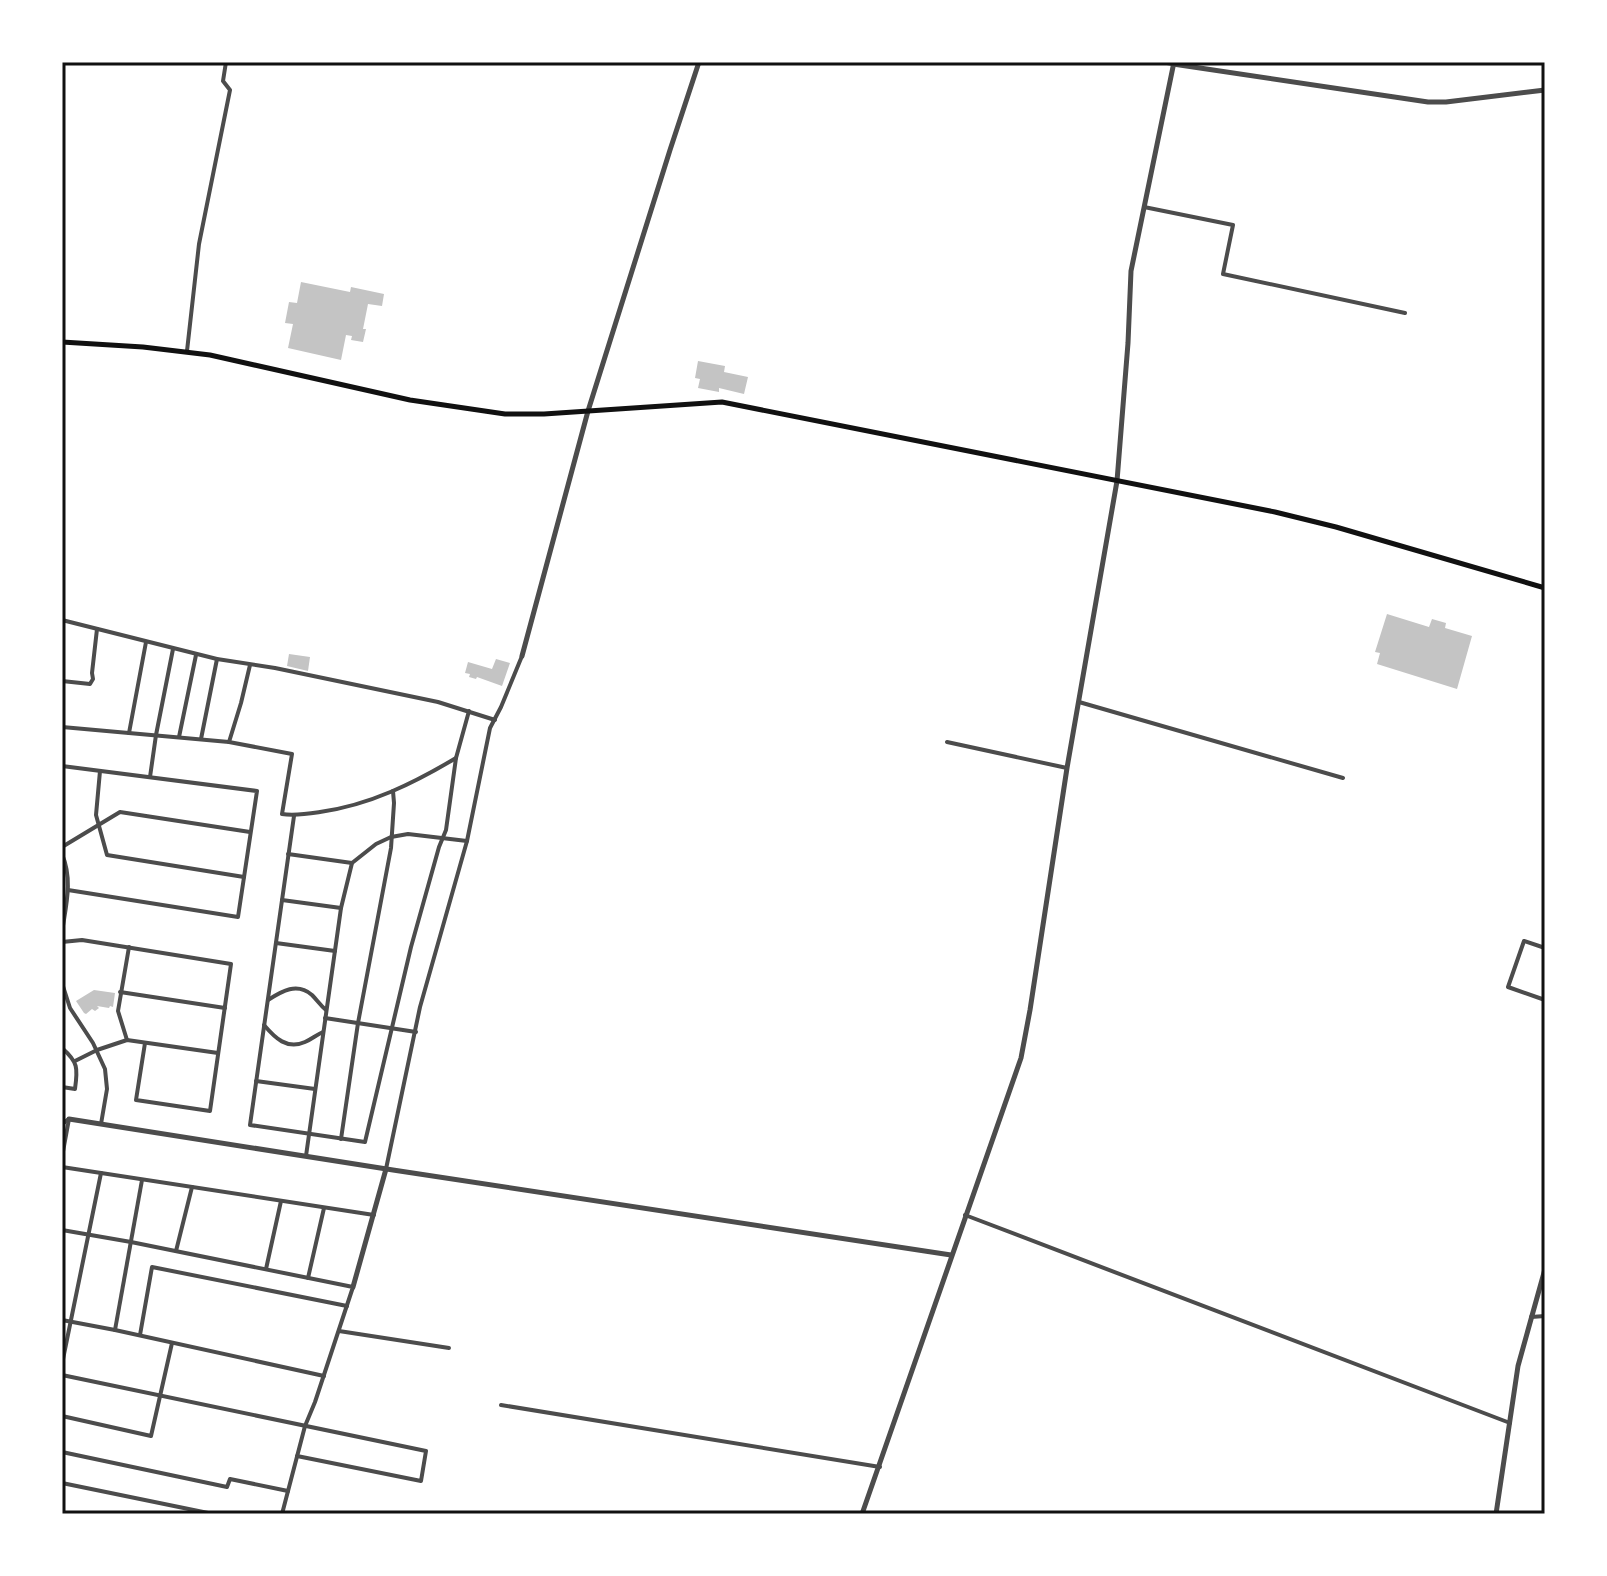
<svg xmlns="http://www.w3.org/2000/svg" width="1607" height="1576" font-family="'IBM Plex Sans',sans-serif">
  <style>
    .building { fill: #c4c4c4 }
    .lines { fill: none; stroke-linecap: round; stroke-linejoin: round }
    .minor { stroke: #4c4c4c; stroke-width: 4 }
    .tertiary { stroke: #4c4c4c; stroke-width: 5 }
    .secondary { stroke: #111; stroke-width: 5 }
    .neatline { fill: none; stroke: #111; stroke-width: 3 }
  </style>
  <rect width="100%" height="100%" fill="#fff"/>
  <!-- building -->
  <g class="building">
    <path d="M301,282L350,292L351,287L384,294L382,306L368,304L363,329H366L363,342L351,340L352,336L346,335L341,360L288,348L293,324L285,323L289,302L297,303Z"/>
    <path d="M698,361L725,366L724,372L748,377L744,394L719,388V392L698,388L700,379L695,378Z"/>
    <path d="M1387,614L1429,627L1432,619L1446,623L1445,628L1472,636L1457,689L1377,664L1380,653L1375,652Z"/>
    <path d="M289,654L310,657L308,671L287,666Z"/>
    <path d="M496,659L510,663L502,686L477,677L476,679L469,677L470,674L465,673L468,662L492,669Z"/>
    <path d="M94,990L115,993L113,1007L110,1006L109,1008L97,1006L99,1008L95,1011L92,1009L86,1014L84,1013L76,1001Z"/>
  </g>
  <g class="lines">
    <!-- minor -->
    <g class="minor">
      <path d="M1161,62L1173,64"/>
      <path d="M1144,207L1233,225L1223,274L1405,313"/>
      <path d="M187,351L199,244L230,90L223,81L226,62"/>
      <path d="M62,620L217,659L275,668L438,702L495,720"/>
      <path d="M62,681L90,684L93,679L92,673L97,629"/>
      <path d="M1079,702L1343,778"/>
      <path d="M62,727L229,742L292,754L282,814C295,816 307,814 320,812C370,805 414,783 456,758"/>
      <path d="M129,733L146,642"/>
      <path d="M179,737L196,655"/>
      <path d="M201,739L217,659"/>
      <path d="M229,742L241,703L250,665"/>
      <path d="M947,742L1067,768"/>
      <path d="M62,766L257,791L238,917L68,890"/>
      <path d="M100,771L96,815L107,855L244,877"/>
      <path d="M150,777L156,735L173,649"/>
      <path d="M294,816L250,1125L365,1142L411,947L439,847L446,830L456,758L469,711"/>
      <path d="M62,847L120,812L250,832"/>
      <path d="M62,854C73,880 66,905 62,932"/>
      <path d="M288,854L352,863"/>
      <path d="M282,900L341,908"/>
      <path d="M62,942L82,940L231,964L210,1111L136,1100L145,1043"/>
      <path d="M276,943L335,951"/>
      <path d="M1545,948L1524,941L1508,987L1545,1000"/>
      <path d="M62,983L70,1008L93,1043L105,1069L107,1089L101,1124"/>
      <path d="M120,992L225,1008"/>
      <path d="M268,1000C282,991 297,982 312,995C317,1000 320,1005 326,1010"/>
      <path d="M325,1018L416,1032"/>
      <path d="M264,1025C275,1038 287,1050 305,1042C312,1039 316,1035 323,1032"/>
      <path d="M127,1040L118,1011L129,947"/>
      <path d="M62,1048C78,1062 78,1068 75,1089L62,1087"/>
      <path d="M75,1061L97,1050L127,1040L218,1053"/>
      <path d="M256,1081L315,1089"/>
      <path d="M62,1124L69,1119"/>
      <path d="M341,1139L358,1023L391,848L394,803L393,791"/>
      <path d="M306,1156L341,908L352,863L376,844L391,837L408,834L467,841"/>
      <path d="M62,1157L69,1119"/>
      <path d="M62,1167L374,1215"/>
      <path d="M386,1169L420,1007L467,841L490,728L501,707L522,656"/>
      <path d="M965,1215L1510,1423"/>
      <path d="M62,1230L131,1242L353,1287L315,1402L305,1426L282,1514"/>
      <path d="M176,1251L192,1187"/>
      <path d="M266,1269L281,1201"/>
      <path d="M308,1278L324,1208"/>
      <path d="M1531,1317L1545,1316"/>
      <path d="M62,1320L115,1330L324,1376"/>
      <path d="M115,1330L142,1180"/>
      <path d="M339,1331L449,1348"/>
      <path d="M140,1335L152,1267L347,1306"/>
      <path d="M62,1364L101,1173"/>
      <path d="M62,1375L426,1451L421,1481L297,1456"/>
      <path d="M501,1405L880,1467"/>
      <path d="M62,1416L151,1436L172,1343"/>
      <path d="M62,1452L227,1487L230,1479L288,1491"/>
      <path d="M62,1483L213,1514"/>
    </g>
    <!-- tertiary -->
    <g class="tertiary">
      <path d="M1173,64L1428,102H1446L1545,90"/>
      <path d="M522,656L588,411L670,150L699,62"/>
      <path d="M69,1119L393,1170L951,1255"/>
      <path d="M353,1287L386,1169"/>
      <path d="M862,1514L1021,1058L1030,1010L1067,768L1117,481L1128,343L1131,271L1174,62"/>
      <path d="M1496,1514L1518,1366L1545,1269"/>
    </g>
    <!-- secondary -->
    <path class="secondary" d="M62,342L143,347L210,355L410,400L505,414H544L722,402L1275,512L1336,527L1545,588"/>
  </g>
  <!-- border -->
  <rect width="1607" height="1576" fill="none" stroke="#ffffff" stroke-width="128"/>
  <rect x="64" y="64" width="1479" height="1448" class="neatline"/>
</svg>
